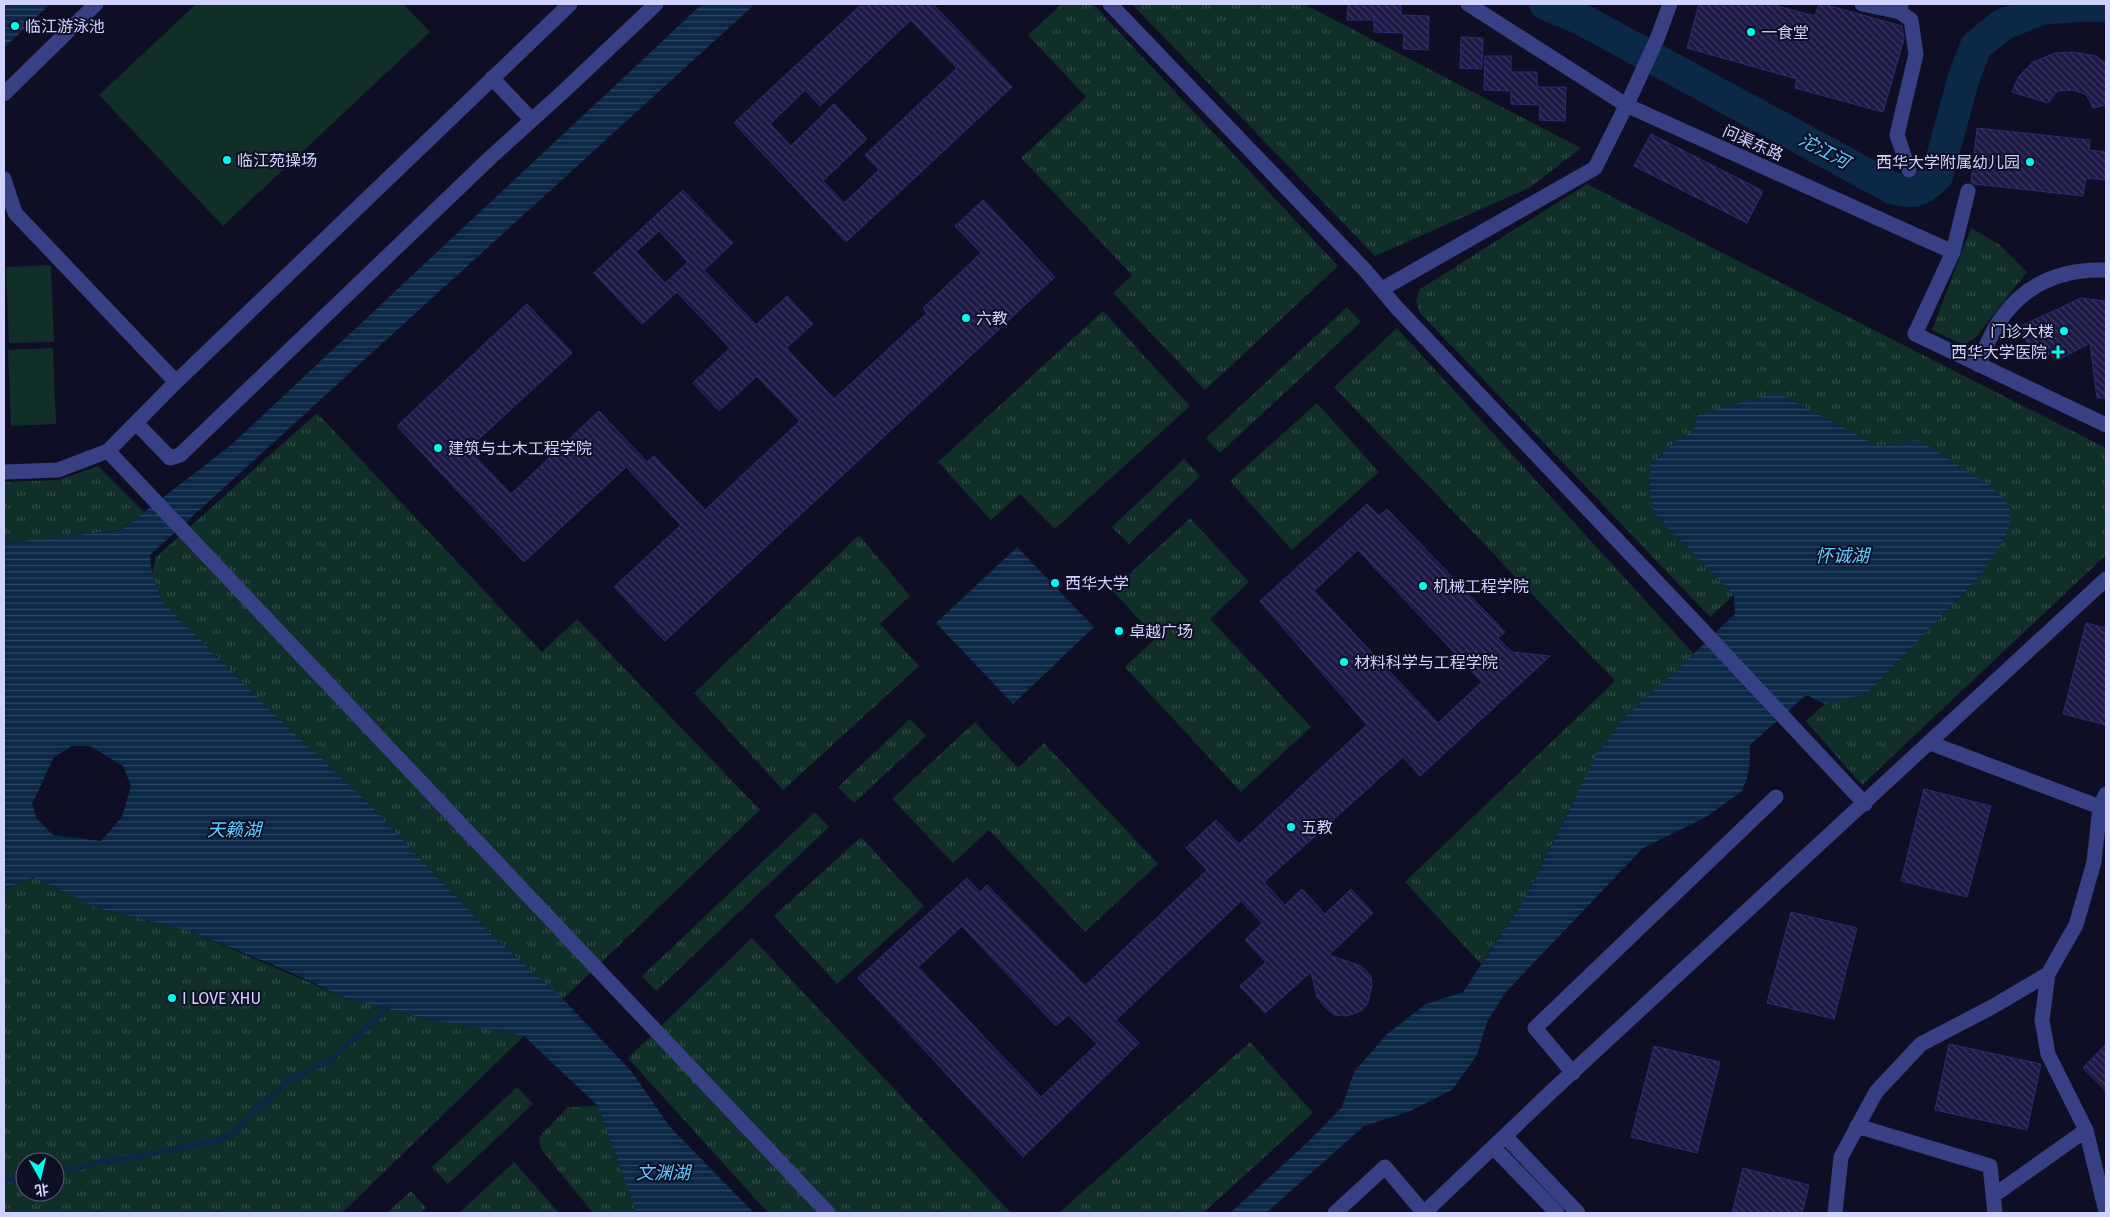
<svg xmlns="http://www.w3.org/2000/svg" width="2110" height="1217" font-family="'Fira Sans','Noto Sans SC',sans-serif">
  <defs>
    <pattern id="grass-tufts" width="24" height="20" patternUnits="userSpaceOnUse" patternTransform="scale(1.25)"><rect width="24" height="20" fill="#112f29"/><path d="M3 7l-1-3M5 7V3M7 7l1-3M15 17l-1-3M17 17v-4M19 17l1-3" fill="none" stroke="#334c49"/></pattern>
    <pattern id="water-rules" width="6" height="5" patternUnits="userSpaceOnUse" patternTransform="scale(1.25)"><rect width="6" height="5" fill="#0b2947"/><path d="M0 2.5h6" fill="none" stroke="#2e4763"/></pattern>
    <pattern id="building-back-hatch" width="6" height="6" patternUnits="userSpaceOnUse" patternTransform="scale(1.25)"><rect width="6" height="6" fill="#1c1946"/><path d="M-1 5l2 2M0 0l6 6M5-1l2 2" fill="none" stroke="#3c3a62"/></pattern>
  </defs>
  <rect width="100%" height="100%" fill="#0e0e24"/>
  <!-- grass -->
  <path fill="url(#grass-tufts)" fill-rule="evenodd" d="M 1062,4 L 1093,4 L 1338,266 L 1205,390 L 1113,293 L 1132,275 L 1021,158 L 1086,97 L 1028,35 Z
    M 1132,4 L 1304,4 L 1581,148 L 1529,188 L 1375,256 Z
    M 1587,184 L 2106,448 L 2106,555 L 1862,785 L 1806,721 L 1825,704 L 1867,694 L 1980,576 L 1918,440 L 1878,446 L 1776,392 L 1678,439 L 1651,464 C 1649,485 1648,496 1656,515 L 1734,595 L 1710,617 L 1420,313 L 1416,301 L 1420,289 Z
    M 1971,228 L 2000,245 L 2027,272 L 1976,337 L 1963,345 L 1932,330 Z
    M 1347,307 L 1361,322 L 1220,453 L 1206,438 Z
    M 1103,311 L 1190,406 L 1055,529 L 1020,494 L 991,520 L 938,462 Z
    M 1397,328 L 1694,654 L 1575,797 L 1524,900 L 1481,964 L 1405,882 L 1615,681 L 1334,387 Z
    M 1317,403 L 1379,472 L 1292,550 L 1230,481 Z
    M 317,413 L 542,652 L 577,619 L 760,810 L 563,999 L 491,934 L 365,800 L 273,713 L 162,601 L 152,573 L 156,557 Z
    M 1184,459 L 1200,476 L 1129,544 L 1112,527 Z
    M 98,466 L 144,512 L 121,530 L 4,543 L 4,482 L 58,480 Z
    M 1190,518 L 1249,582 L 1210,619 L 1311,727 L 1241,792 L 1125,667 L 1156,638 L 1112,590 Z
    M 859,535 L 910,596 L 880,624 L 919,666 L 783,790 L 694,693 Z
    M 910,719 L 926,736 L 854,803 L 838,787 Z
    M 975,722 L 1018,768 L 1044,743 L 1158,864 L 1085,932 L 989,830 L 953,863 L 892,799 Z
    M 815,812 L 829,827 L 656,991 L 642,976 Z
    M 861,837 L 924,906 L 837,984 L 774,916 Z
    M 33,877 L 98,908 L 190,931 L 348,999 L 427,1019 L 524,1036 L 342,1213 L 4,1213 L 4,889 ZM 25,1162 L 55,1162 L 55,1192 L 25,1192 Z
    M 752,938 L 1011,1213 L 768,1213 L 628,1058 Z
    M 1250,1042 L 1313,1113 L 1203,1213 L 1059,1213 Z
    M 517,1087 L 533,1104 L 448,1184 L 432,1167 Z
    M 598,1106 L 637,1213 L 593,1213 L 541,1149 L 539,1137 L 568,1107 Z
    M 514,1162 L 559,1213 L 459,1213 Z
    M 411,1191 L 426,1208 L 420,1213 L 387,1213 Z"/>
  <!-- garden -->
  <path fill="#112f29" d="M 196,4 L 403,4 L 430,32 L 223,226 L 99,95 Z
    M 51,265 L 54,342 L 9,343 L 6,267 Z
    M 53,348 L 56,424 L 11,426 L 8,350 Z"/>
  <!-- water -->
  <path fill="url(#water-rules)" fill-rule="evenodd" d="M 4,4 L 50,4 L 4,48 Z
    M 702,4 L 755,4 L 150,555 L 152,573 L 162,601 L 273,713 L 365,800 L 491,934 L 563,999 L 632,1072 L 670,1127 L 754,1213 L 637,1213 L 598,1106 L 524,1036 L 427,1019 L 348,999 L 283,969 L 190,931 L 98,908 L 33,877 L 4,889 L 4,543 L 121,530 L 231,445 ZM 72,746 L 90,746 L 123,766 L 131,786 L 122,817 L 101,841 L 53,835 L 37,819 L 32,804 L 54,757 Z
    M 1776,392 L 1878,446 L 1918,440 L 1988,484 L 2007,502 L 2011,518 L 2006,536 L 1980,576 L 1867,694 L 1825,704 L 1806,695 L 1750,745 L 1750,762 L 1747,779 L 1741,792 L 1706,817 L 1643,848 L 1505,993 L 1487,1022 L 1477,1055 L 1452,1090 L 1408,1112 L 1364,1126 L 1266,1213 L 1230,1213 L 1308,1142 L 1342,1107 L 1354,1072 L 1387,1034 L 1426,1004 L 1463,992 L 1524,900 L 1597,754 L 1623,719 L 1684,663 L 1735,614 L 1734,595 L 1656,515 C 1648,496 1649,485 1651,464 L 1678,439 L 1692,432 L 1698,415 Z
    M 1017,547 L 1094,627 L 1013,704 L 936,623 Z"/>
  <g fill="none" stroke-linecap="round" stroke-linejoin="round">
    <!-- stream -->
    <path stroke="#0b2947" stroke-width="5.5" d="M 55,1169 L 79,1168 L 98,1162 L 135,1157 L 215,1141 L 234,1133 L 257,1108 L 276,1093 L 288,1080 L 332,1059 L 387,1009
      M 4,1182 L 25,1174"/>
    <!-- river -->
    <path stroke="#0b2947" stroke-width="32" d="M 1545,4 L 1581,19 L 1892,188 C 1914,194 1920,192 1937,176 L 1964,77 L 1976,46 L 2002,25 L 2041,9 L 2076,6 L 2106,6"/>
  </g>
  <!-- building -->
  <path fill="url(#building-back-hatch)" stroke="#2e2b72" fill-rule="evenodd" d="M 862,4 L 933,4 L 1012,87 L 846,242 L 734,123 ZM 911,20 L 957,68 L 865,155 L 879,170 L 844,203 L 823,181 L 867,139 L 834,104 L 791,146 L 770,124 L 805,90 L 820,106 Z
    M 1348,4 L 1401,4 L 1401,15 L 1429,16 L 1428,50 L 1403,49 L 1404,33 L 1374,32 L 1374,20 L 1347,20 Z
    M 1699,4 L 1770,4 L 1815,16 L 1819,4 L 1823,4 L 1902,26 L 1904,39 L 1883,112 L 1795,88 L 1797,79 L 1687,48 Z
    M 1461,37 L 1483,38 L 1482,69 L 1460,68 Z
    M 2073,52 L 2096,56 L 2106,64 L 2106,105 L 2093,108 L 2086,94 L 2072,90 L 2057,91 L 2048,103 L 2012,92 L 2019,76 L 2033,62 L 2055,53 Z
    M 1485,56 L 1511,56 L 1511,72 L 1537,72 L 1537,87 L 1566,87 L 1565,121 L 1539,120 L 1540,105 L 1511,104 L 1511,91 L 1484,90 Z
    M 1977,128 L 2090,140 L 2089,150 L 2106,152 L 2106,180 L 2086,178 L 2083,196 L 1974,184 L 1971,182 Z
    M 1651,134 L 1763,191 L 1747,223 L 1634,166 Z
    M 683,190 L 733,243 L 704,270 L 756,325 L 787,296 L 813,324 L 786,348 L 834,399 L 927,313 L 923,308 L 981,253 L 955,226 L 983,200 L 1055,277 L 665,641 L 614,587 L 681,525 L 626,467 L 524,562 L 397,426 L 527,304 L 572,353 L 468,449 L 511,494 L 599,411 L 647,462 L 654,456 L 705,510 L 800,421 L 757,376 L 719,411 L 693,383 L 730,348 L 677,292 L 642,324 L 594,273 ZM 659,231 L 688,262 L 665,283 L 636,252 Z
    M 2081,298 L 2106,301 L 2106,398 L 2097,398 L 2090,343 L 2058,360 L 2027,342 L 2019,327 Z
    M 1367,504 L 1379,516 L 1387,509 L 1505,632 L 1498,638 L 1512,652 L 1550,656 L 1420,776 L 1403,757 L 1264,882 L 1285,905 L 1302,889 L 1325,914 L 1351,889 L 1373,913 L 1329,955 L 1361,966 L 1371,976 L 1372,985 L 1368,1003 L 1362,1010 L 1354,1014 L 1346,1016 L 1335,1015 L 1327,1009 L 1317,997 L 1311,972 L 1265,1013 L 1240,986 L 1266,962 L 1245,940 L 1262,923 L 1241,901 L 1116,1020 L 1139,1043 L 1023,1157 L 858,978 L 967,878 L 980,892 L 987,885 L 1085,986 L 1207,870 L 1186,848 L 1216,820 L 1239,844 L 1367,725 L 1260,601 ZM 1358,550 L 1482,682 L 1438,723 L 1314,591 ZM 962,926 L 1056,1026 L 1068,1015 L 1097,1044 L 1041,1097 L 918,967 Z
    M 2086,623 L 2106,628 L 2106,725 L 2063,714 Z
    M 1924,789 L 1991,806 L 1967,897 L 1901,881 Z
    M 1791,912 L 1857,928 L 1834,1019 L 1767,1003 Z
    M 1949,1044 L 2041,1064 L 2027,1130 L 1935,1110 Z
    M 2106,1044 L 2106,1091 L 2083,1068 Z
    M 1654,1046 L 1720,1062 L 1697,1153 L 1631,1137 Z
    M 1743,1168 L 1809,1185 L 1802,1213 L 1732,1213 Z"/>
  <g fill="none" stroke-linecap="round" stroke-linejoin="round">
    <!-- minor -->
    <path stroke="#384085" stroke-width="15" d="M 1110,4 L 1365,270 L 1397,308 L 1694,621 L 1865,804
      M 1468,4 L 1626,105 L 1953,252 L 1915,334 L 2106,425
      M 1862,4 L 1900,12
      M 1901,4 L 1900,12 L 1911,20 L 1916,54 L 1897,135 L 1909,170
      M 492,78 L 532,120
      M 4,94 L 96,4
      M 4,179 L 15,213 L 176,382
      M 1953,252 L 1968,191
      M 1382,289 L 1595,168 L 1630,98 L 1657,39 L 1670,4
      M 1979,365 C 1999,302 2040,268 2106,270
      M 136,423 L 170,458 L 180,455 L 491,157 L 564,91 L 656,4
      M 108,451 L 828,1213
      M 4,472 L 58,470 L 108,451 L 176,382 L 570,4
      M 1930,743 L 2100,807
      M 2048,974 L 2042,1020 L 2048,1054 L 2086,1130 L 2106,1212
      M 1573,1073 L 1535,1028 L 1776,797
      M 1857,1126 L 1990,1166 L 1995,1213
      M 1506,1137 L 1578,1213
      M 1494,1148 L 1557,1213
      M 1993,1196 L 2086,1130
      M 1335,1213 L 1385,1167 L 1424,1213
      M 1424,1213 L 1552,1091 L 2106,579
      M 1835,1213 L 1841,1157 L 1876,1092 L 1921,1044 L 1992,1007 L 2048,974 L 2076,925 L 2094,862 L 2100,807 L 2106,794"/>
  </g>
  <!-- markers -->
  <g fill="#00fcf0" stroke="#0e0e24" stroke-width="2">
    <circle cx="15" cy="26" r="5"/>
    <circle cx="1751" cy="32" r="5"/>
    <circle cx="227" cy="160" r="5"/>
    <circle cx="2030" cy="162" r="5"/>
    <circle cx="966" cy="318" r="5"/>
    <circle cx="2064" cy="331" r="5"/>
    <path d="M2055.5 344.5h5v5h5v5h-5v5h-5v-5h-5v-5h5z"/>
    <circle cx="438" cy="448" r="5"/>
    <circle cx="1055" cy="583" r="5"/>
    <circle cx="1423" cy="586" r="5"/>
    <circle cx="1119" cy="631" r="5"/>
    <circle cx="1344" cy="662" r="5"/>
    <circle cx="1291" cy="827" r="5"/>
    <circle cx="172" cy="998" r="5"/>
  </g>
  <g text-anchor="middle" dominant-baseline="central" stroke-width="4" stroke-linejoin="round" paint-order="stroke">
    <!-- poi labels -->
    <g font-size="16" fill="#d1d3ff" stroke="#0e0e24" text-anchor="start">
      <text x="25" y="26">临江游泳池</text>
      <text x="1761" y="32">一食堂</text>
      <text x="237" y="160">临江苑操场</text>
      <text x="2020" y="162" text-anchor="end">西华大学附属幼儿园</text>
      <text x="976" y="318">六教</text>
      <text x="2054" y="331" text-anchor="end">门诊大楼</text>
      <text x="2047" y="352" text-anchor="end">西华大学医院</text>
      <text x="448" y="448">建筑与土木工程学院</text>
      <text x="1065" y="583">西华大学</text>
      <text x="1433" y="586">机械工程学院</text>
      <text x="1129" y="631">卓越广场</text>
      <text x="1354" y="662">材料科学与工程学院</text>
      <text x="1301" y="827">五教</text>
      <text x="182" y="998">I LOVE XHU</text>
    </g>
    <!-- street labels -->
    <g font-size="16" fill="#d1d3ff" stroke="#0e0e24">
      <text transform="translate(1753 143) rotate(24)">问渠东路</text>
    </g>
    <!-- water labels -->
    <g font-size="18" font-style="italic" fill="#5fcdff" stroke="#0e0e24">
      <text transform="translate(1824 151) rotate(28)">沱江河</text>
      <text x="1842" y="556">怀诚湖</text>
      <text x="234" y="830">天籁湖</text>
      <text x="663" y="1173">文渊湖</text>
    </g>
  </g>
  <!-- border -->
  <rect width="2110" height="1217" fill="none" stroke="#d1d3ff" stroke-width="10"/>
  <!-- north arrow -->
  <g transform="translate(40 1177) rotate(172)"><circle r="24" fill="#0e0e24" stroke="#5c5d7c"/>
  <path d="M0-4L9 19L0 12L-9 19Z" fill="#00fcf0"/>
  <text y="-8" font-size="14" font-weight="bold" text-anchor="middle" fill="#d1d3ff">北</text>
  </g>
</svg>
